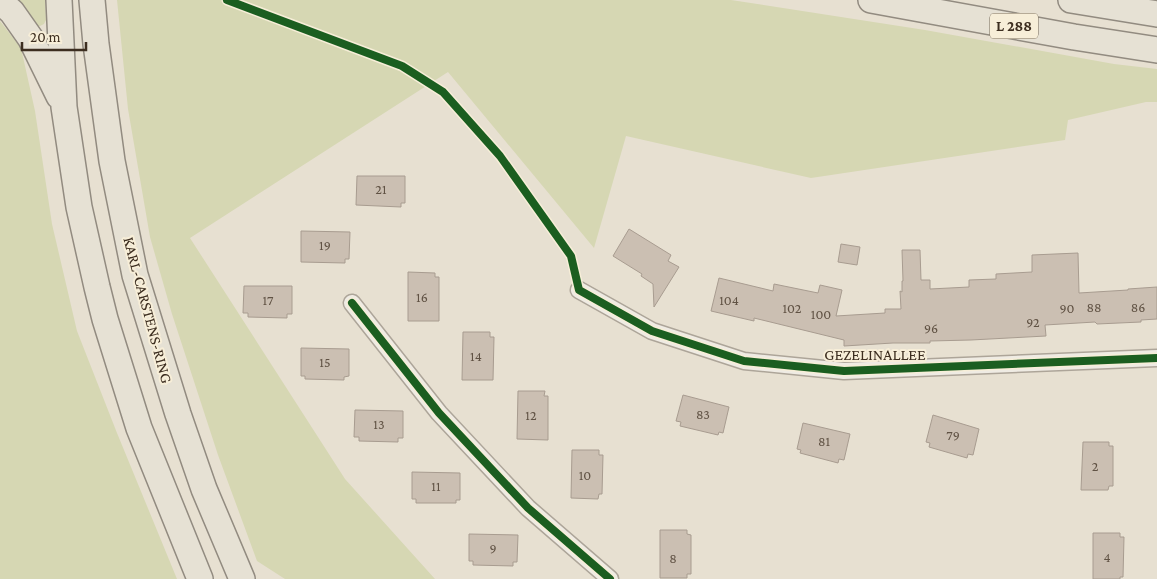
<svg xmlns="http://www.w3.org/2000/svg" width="1157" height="579" font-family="'Crimson Pro',serif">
  <rect width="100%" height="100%" fill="#e7e0d1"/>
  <!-- green -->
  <path fill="#d6d7b3" d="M 14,0 L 45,0 L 46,20 L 44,24 L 40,26 L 35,26 Z
    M 117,0 L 731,0 L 925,30 L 1114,64 L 1157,69 L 1157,102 L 1146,102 L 1068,120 L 1065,140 L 811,178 L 626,136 L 594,248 L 448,72 L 190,238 L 345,479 L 435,579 L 285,579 L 257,561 L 218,455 L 172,314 L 150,237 L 128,109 Z
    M 0,21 L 21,48 L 35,111 L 52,224 L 77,331 L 117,433 L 177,579 L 0,579 Z"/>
  <!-- building -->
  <path fill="#cbbfb2" stroke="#a89c90" d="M 357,176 L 405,176 L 405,203 L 401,203 L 401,207 L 356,205 Z
    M 629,229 L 671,255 L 668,261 L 679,267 L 654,307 L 653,284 L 641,276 L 642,274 L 613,256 Z
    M 301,231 L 350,232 L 349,259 L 345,259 L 345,263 L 301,262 Z
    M 841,244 L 860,247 L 857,265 L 838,262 Z
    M 902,250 L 920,250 L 921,280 L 930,280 L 930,289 L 969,287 L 969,280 L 996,279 L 996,274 L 1032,272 L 1032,255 L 1078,253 L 1079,293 L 1128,290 L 1128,289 L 1157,287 L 1157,319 L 1141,320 L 1141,322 L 1097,324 L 1095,322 L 1045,325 L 1046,336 L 971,340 L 930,341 L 930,343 L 893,343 L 844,346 L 844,340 L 754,318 L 754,321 L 711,311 L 719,278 L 773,291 L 774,284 L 818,293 L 820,285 L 842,290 L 836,316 L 885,313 L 885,309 L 901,309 L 900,291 L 902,292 L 902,281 L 903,281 Z
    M 408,272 L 435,273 L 435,277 L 439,277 L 439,321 L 408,321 Z
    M 244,286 L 292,286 L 292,314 L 287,314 L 287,318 L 248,317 L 248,313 L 243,313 Z
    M 463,332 L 490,332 L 490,337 L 494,337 L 493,380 L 462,380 Z
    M 301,348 L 349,349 L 349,376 L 344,377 L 344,380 L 305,379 L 305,376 L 301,376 Z
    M 518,391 L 545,391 L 544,396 L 548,396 L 548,440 L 517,439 Z
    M 683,395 L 729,407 L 723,433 L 719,432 L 718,435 L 680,426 L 681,422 L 676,421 Z
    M 355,410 L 403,411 L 403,438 L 398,438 L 398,442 L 359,441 L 359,437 L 354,437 Z
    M 933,415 L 979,429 L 973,455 L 968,454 L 967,458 L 929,447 L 930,443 L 926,442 Z
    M 803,423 L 850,434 L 844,460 L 839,459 L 838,463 L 800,453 L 801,450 L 797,449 Z
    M 1083,442 L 1109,442 L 1109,446 L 1113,446 L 1113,486 L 1109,486 L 1108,490 L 1081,490 Z
    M 572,450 L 599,450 L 599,455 L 603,455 L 602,494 L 599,494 L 598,499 L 571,498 Z
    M 412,472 L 460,473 L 460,500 L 456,500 L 456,503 L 416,503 L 416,499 L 412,499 Z
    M 660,530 L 687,530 L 687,534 L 691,535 L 691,574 L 687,574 L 687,578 L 660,578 Z
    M 1093,533 L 1120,533 L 1120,537 L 1124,537 L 1123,577 L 1120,577 L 1120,579 L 1093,579 Z
    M 469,534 L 518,535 L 517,562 L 513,562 L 513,566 L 473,565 L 473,561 L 469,561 Z"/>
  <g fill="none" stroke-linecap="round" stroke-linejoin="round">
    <defs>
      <path id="street" d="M 579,290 L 652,331 L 744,361 L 844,371 L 1157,358
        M 352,303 L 439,413 L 528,508 L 610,579"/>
      <path id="primary" d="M 59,0 L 64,107 L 79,207 L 97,287 L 105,319 L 139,428 L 200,579
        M 92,0 L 96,44 L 112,161 L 135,275 L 178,414 L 204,489 L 242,579
        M 871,0 L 1074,37 L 1157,50
        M 1071,0 L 1157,14
        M 0,1 L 12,12 L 31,39 L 59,96"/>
    </defs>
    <!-- street casing -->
    <use href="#street" stroke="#ada599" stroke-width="19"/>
    <!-- primary casing -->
    <use href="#primary" stroke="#928b80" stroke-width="28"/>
    <!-- street -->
    <use href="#street" stroke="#efebe3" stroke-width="16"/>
    <!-- primary -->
    <use href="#primary" stroke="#e6e1d4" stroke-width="25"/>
    <defs>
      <path id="cycleway" d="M 227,0 L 402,66 L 443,92 L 500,156 L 571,256 L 579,290 L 652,331 L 744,361 L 844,371 L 1157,358
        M 352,303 L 439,413 L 528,508 L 610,579"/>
    </defs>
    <!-- cycleway casing -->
    <use href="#cycleway" stroke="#f7eed8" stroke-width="11"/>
    <!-- cycleway -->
    <use href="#cycleway" stroke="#1b5e20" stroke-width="8"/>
  </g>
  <g text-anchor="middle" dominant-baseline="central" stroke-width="4" stroke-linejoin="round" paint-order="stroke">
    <!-- number labels -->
    <g font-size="14" fill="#605244">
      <text x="381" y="189">21</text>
      <text x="325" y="245">19</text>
      <text x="422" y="297">16</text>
      <text x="268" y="300">17</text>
      <text x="729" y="300">104</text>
      <text x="1094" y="307">88</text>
      <text x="1138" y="307">86</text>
      <text x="792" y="308">102</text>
      <text x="1067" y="308">90</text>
      <text x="821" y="314">100</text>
      <text x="1033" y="322">92</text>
      <text x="931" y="328">96</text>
      <text x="476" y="356">14</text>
      <text x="325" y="362">15</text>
      <text x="703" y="414">83</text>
      <text x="531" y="415">12</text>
      <text x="379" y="424">13</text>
      <text x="953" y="435">79</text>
      <text x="824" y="441">81</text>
      <text x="1095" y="466">2</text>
      <text x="585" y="475">10</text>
      <text x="436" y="486">11</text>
      <text x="493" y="548">9</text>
      <text x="1107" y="557">4</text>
      <text x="673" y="558">8</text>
    </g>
    <!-- shield labels -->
    <rect fill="#f7eed8" stroke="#756857" stroke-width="1" x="990" y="13.5" width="48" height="25" rx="4"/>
    <g font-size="15" font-weight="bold" fill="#3d2e20">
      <text x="1014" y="26">L 288</text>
    </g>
    <!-- street labels -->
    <g font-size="16" fill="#3d2e20" stroke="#f7eed8">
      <text transform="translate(148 310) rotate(75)">KARL-CARSTENS-RING</text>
      <text x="875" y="354">GEZELINALLEE</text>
    </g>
  </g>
  <!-- scale -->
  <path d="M22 42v8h64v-8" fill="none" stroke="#3d2e20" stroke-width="2.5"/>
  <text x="30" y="42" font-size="15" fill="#3d2e20" stroke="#f7eed8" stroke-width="4" paint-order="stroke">20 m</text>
</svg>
